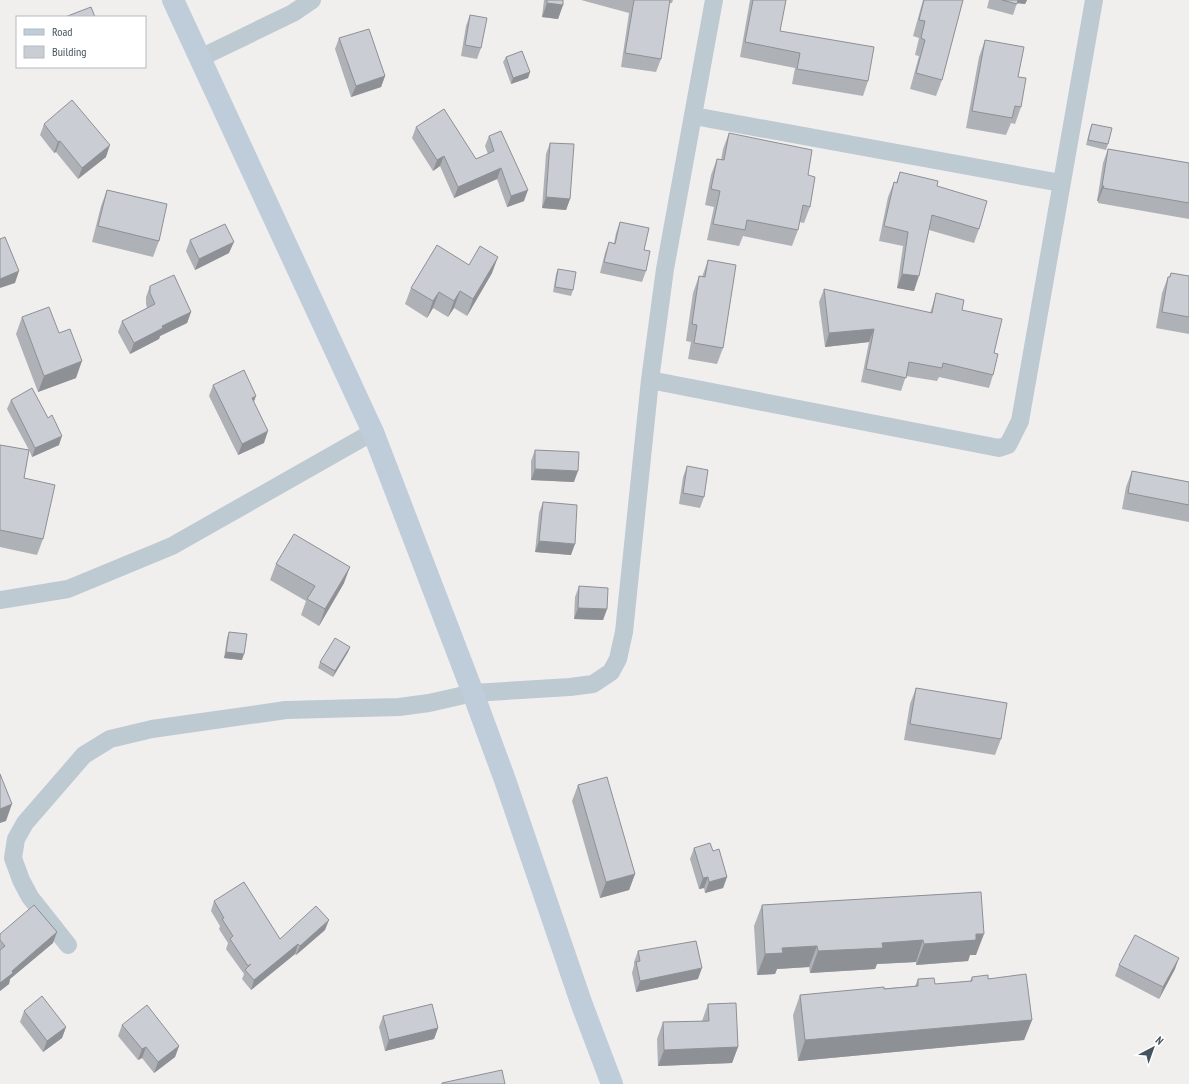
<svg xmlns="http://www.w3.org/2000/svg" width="1189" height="1084" font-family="'PT Sans Narrow',sans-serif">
  <rect width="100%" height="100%" fill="#f1eeee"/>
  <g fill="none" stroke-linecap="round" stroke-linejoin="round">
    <!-- street -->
    <path stroke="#bdcad2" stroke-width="18" d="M 200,58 L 293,13 L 312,0
      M 694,116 L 1061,183
      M 650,380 L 999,448 L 1008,445 L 1020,421 L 1094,0
      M 0,600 L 68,589 L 172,546 L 373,432
      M 68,945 L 30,897 L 21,880 L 13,858 L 16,839 L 25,823 L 84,755 L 110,739 L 152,729 L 286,710 L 399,707 L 429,703 L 473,693 L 570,687 L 593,684 L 611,672 L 618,659 L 624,632 L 650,380 L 665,269 L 714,0"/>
    <!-- secondary -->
    <path stroke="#bfcdda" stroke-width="22" d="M 173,0 L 373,432 L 473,693 L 505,780 L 582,1005 L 612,1084"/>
  </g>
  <!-- wall -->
  <path fill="#aeb1b6" d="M 544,0 L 563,0 L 563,5 L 558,19 L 542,17 Z
    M 581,0 L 673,0 L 672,3 L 669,3 L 661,59 L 656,72 L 621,67 L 629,13 Z
    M 750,0 L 786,0 L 780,31 L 868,81 L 863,96 L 792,84 L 795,68 L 740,57 Z
    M 923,0 L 963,0 L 942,80 L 936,96 L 910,89 L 919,56 L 915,55 L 919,38 L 913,36 Z
    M 989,0 L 1027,0 L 1025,4 L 1017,3 L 1013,15 L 987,8 Z
    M 470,15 L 481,48 L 477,59 L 461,56 L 466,26 Z
    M 339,38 L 385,76 L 381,87 L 351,97 L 335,49 Z
    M 985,40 L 1018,77 L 1021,107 L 1015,124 L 1011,123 L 1006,135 L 966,128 L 979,57 Z
    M 506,57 L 530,72 L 528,78 L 511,84 L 503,62 Z
    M 44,124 L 106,157 L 78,179 L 56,152 L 54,153 L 40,135 Z
    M 1092,124 L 1108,144 L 1106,150 L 1086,145 L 1090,129 Z
    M 416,127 L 476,159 L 488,154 L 485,146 L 489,136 L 524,201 L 507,207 L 497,179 L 454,198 L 440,166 L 433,171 L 412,138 Z
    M 729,133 L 808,175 L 810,207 L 804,223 L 799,222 L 798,230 L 792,246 L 743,236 L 739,246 L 707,240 L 714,207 L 705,205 L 711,175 L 717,159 L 721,160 L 723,149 Z
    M 550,143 L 570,199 L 566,210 L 542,208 L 546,154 Z
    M 1108,149 L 1189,163 L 1189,219 L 1098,203 L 1098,201 L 1097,201 L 1103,163 Z
    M 900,172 L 937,186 L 979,229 L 974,243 L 929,230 L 914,291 L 897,288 L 903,246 L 879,241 L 888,197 L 894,182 L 896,183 Z
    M 107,190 L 159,241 L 153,257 L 92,242 L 101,206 Z
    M 620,222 L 644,250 L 646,271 L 642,282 L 600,273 L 605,253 L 609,242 L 614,243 L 616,233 Z
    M 190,240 L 229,253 L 195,270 L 186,251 Z
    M 708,260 L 723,348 L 717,364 L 688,359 L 691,342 L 686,341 L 693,293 L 699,276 L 702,277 Z
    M 469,265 L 492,273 L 467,316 L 454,308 L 448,317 L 433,308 L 427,318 L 405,304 L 411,288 Z
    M 558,269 L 573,290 L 571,296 L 553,292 L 556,274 Z
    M 1171,273 L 1189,276 L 1189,334 L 1156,328 L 1162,293 L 1168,277 L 1169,277 Z
    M 150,286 L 191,312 L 187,323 L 160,336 L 159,339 L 130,354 L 118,332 L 122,321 L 147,308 L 146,304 L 146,297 Z
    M 824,289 L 930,313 L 932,307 L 936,293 L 962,310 L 994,353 L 993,375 L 989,388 L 939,377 L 937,381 L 906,376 L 901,391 L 861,382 L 869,342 L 825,347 L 819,302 Z
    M 22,317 L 76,378 L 38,392 L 16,334 Z
    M 213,385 L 264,443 L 238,455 L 209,396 Z
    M 11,400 L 59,445 L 32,457 L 29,450 L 24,478 L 43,539 L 37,555 L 0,547 L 0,445 L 29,450 L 7,409 Z
    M 535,450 L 574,482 L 531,480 L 531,461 Z
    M 687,466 L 704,497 L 700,508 L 679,504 L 683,477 Z
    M 1132,471 L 1189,482 L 1189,522 L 1122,509 L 1126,487 Z
    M 543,502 L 571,555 L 535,552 L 539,513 Z
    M 276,564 L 344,583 L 319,626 L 301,615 L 306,601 L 270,580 Z
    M 579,586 L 607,609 L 603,620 L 574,619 L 575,597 Z
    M 229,632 L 242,660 L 224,658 L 227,638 Z
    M 350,647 L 348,652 L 333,677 L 318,668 L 320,662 Z
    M 916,688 L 1001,739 L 995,755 L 904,740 L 910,704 Z
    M 578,785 L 635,874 L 629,890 L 600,898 L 572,801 Z
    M 694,848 L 713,851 L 727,877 L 723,888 L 705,893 L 704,888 L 699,889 L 690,859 Z
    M 981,892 L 976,955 L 970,955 L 968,961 L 916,965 L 916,962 L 877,964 L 875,969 L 810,973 L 809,967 L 777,969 L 775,974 L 757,975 L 754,926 L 762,905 Z
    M 214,901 L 280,939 L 325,930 L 296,955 L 295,954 L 251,990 L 242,979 L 244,974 L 226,949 L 228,943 L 219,929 L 220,926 L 211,911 Z
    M 0,934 L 53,943 L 10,979 L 9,984 L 0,991 Z
    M 638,951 L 698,979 L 636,992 L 632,973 L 634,965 L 634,962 Z
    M 1119,965 L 1175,969 L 1159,999 L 1115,976 Z
    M 972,977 L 988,979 L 1032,1020 L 1024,1040 L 798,1061 L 793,1015 L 800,995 L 915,986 L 918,979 L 935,984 L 970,981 Z
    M 708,1004 L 738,1047 L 732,1063 L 658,1066 L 657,1039 L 663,1022 L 702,1021 Z
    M 24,1011 L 66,1027 L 62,1038 L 43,1052 L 20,1022 Z
    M 383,1016 L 438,1028 L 434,1039 L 385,1051 L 379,1027 Z
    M 122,1025 L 179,1046 L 175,1057 L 154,1073 L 142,1058 L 138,1060 L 118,1036 Z"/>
  <!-- shaded-wall -->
  <path fill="#8d9094" d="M 1017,0 L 1027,0 L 1025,4 L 1016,3 Z
    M 547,3 L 563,5 L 558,19 L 542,17 Z
    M 530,72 L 528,78 L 511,84 L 513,78 Z
    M 385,76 L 381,87 L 351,97 L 356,86 Z
    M 60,141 L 56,152 L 54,153 L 58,142 Z
    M 110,145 L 106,157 L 78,179 L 82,168 Z
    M 444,156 L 440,166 L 433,171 L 437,160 Z
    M 501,168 L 497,179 L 454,198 L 458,187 Z
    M 1102,186 L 1104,186 L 1098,201 L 1097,201 Z
    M 528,190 L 524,201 L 507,207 L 511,196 Z
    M 546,197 L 570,199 L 566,210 L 542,208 Z
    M 234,242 L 229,253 L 195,270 L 199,259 Z
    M 498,257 L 492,273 L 467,316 L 473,299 Z
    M 19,271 L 15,283 L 0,288 L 0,279 Z
    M 902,274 L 919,276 L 914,291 L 897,288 Z
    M 460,291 L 454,308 L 448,317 L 454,301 Z
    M 439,292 L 433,308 L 427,318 L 433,301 Z
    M 191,312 L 187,323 L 160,336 L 159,339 L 130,354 L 134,343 L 162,326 Z
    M 874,329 L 869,342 L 825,347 L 829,333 Z
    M 82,361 L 76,378 L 38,392 L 44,376 Z
    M 256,396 L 252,407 L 252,398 Z
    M 268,431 L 264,443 L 238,455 L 242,444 Z
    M 62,436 L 59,445 L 32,457 L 35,448 Z
    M 535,469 L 578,471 L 574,482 L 531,480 Z
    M 539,541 L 575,544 L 571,555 L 535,552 Z
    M 350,567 L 344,583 L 319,626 L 325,609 Z
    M 578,608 L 607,609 L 603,620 L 574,619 Z
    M 350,647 L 348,652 L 333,677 L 335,671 Z
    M 226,652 L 244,654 L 242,660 L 224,658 Z
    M 12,804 L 6,821 L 0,823 L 0,809 Z
    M 635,874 L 629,890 L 600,898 L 606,882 Z
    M 708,877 L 704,888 L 699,889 L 703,878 Z
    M 727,877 L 723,888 L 705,893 L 709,882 Z
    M 329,920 L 325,930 L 296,955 L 300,946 Z
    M 57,932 L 53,943 L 10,979 L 9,984 L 0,991 L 0,983 L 12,971 Z
    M 976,934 L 984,934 L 976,955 L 970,955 L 968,961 L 916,965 L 924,944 Z
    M 923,940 L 916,962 L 877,964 L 875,969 L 810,973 L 818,951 L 882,943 Z
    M 298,944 L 295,954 L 251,990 L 254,980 Z
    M 817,946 L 809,967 L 777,969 L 775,974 L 757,975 L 765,954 L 782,948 Z
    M 1179,958 L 1175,969 L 1159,999 L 1163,987 Z
    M 702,968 L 698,979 L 636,992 L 640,981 Z
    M 1032,1020 L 1024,1040 L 798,1061 L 805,1040 Z
    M 66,1027 L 62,1038 L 43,1052 L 47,1041 Z
    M 438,1028 L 434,1039 L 385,1051 L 389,1040 Z
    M 179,1046 L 175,1057 L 154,1073 L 158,1062 Z
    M 146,1047 L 142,1058 L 138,1060 L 142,1049 Z
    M 738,1047 L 732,1063 L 658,1066 L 664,1050 Z"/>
  <!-- building -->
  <path fill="#caced4" stroke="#8d9094" d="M 547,0 L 563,0 L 563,5 L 547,3 Z
    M 634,0 L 670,0 L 661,59 L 625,53 Z
    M 753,0 L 786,0 L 780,31 L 874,47 L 868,81 L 797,69 L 800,53 L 745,42 Z
    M 924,0 L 963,0 L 942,80 L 916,73 L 925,40 L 921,38 L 925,21 L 919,20 Z
    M 1002,0 L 1018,0 L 1017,4 Z
    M 91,7 L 95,17 L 65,17 Z
    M 470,15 L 487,18 L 481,48 L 465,45 Z
    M 369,29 L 385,76 L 356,86 L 339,38 Z
    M 985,40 L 1024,47 L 1018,77 L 1026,78 L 1021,107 L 1015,106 L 1012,118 L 972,111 Z
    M 522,51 L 530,72 L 513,78 L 506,57 Z
    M 72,100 L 110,145 L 82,168 L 60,141 L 58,142 L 44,124 Z
    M 444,109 L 476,159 L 494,151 L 489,136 L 501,131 L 528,190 L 511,196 L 501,168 L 458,187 L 444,156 L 437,160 L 416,127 Z
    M 1092,124 L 1112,128 L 1108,144 L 1088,140 Z
    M 729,133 L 812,150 L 808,175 L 815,177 L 810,207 L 803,205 L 798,230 L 747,220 L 745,230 L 713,224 L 720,191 L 711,189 L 717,159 L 724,160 Z
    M 550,143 L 574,144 L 570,199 L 546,197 Z
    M 1108,149 L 1189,163 L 1189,203 L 1103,188 L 1104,186 L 1102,186 Z
    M 900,172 L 938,181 L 937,186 L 987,201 L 979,229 L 932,215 L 919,276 L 902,274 L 908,232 L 884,226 L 894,182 L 897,183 Z
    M 107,190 L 167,204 L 159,241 L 98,226 Z
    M 620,222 L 649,228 L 644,250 L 650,251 L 646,271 L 604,262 L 609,242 L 615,244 Z
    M 225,224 L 234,242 L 199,259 L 190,240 Z
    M 5,237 L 19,271 L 0,279 L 0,239 Z
    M 437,245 L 469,265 L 480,246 L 498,257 L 473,299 L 460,291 L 454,301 L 439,292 L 433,301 L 411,288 Z
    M 708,260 L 736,265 L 723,348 L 694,343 L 697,325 L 692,324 L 699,276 L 705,277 Z
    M 558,269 L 576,272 L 573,290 L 555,287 Z
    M 1171,273 L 1189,276 L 1189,317 L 1162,312 L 1168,277 L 1170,277 Z
    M 174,275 L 191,312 L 162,326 L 163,328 L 134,343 L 122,321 L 155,304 L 150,293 L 150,286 Z
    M 824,289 L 932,313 L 936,293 L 964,300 L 962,310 L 1002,319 L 994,353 L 998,354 L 993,375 L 943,363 L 942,368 L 909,362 L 906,378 L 866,369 L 874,329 L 829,333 Z
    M 49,307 L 59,333 L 70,329 L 82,361 L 44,376 L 22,317 Z
    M 244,370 L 256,396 L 252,398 L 268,431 L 242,444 L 213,385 Z
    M 32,388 L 48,418 L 52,415 L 62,436 L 35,448 L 11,400 Z
    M 0,445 L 29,450 L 24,478 L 55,485 L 43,539 L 0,530 Z
    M 535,450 L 579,452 L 578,471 L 535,469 Z
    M 687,466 L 708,470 L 704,497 L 683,493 Z
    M 1132,471 L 1189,482 L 1189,505 L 1128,493 Z
    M 543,502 L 577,505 L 575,544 L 539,541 Z
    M 294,534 L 350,567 L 325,609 L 307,599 L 315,586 L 276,564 Z
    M 579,586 L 608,588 L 607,609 L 578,608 Z
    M 229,632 L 247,634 L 244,654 L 226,652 Z
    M 335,638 L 350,647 L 335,671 L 320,662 Z
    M 916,688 L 1007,703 L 1001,739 L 910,724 Z
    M 0,774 L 12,804 L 0,809 Z
    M 607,777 L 635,874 L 606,882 L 578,785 Z
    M 710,843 L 713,851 L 719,849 L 727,877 L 709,882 L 708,877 L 703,878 L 694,848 Z
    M 244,882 L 280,939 L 316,906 L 329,920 L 300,946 L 298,944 L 254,980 L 245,970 L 251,964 L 248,966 L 230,939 L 233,936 L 222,919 L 224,918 L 214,901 Z
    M 981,892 L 984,934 L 976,934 L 976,940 L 924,944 L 923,940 L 882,943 L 883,948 L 818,951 L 817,946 L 782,948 L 783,953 L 765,954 L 762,905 Z
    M 34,905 L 57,932 L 12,971 L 13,973 L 0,983 L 0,950 L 5,946 L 0,940 L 0,934 Z
    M 1135,935 L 1179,958 L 1163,987 L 1119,965 Z
    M 696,941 L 702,968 L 640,981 L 636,962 L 640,961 L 638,951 Z
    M 1026,974 L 1032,1020 L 805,1040 L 800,995 L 884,987 L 884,989 L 918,986 L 918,979 L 934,978 L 935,984 L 972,981 L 972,977 L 988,975 L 988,979 Z
    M 42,996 L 66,1027 L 47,1041 L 24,1011 Z
    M 736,1003 L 738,1047 L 664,1050 L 663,1022 L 709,1021 L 708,1004 Z
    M 432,1004 L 438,1028 L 389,1040 L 383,1016 Z
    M 147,1005 L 179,1046 L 158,1062 L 146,1047 L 142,1049 L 122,1025 Z
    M 502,1070 L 505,1084 L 442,1084 L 442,1083 Z"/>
  <!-- legend -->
  <rect x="16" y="16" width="130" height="52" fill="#ffffff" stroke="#b4bbbf"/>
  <rect x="24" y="29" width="20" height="6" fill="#bfcdda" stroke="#b4bbbf"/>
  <text x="52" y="36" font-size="12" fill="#44545e">Road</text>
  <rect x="24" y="46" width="20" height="12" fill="#caced4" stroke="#b4bbbf"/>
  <text x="52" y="56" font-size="12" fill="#44545e">Building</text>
  <!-- north arrow -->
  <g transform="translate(1153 1048) rotate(41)" stroke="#ffffff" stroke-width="3" paint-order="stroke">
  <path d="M0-3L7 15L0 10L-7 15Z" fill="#44545e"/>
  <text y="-6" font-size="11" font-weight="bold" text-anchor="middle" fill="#44545e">N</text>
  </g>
</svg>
